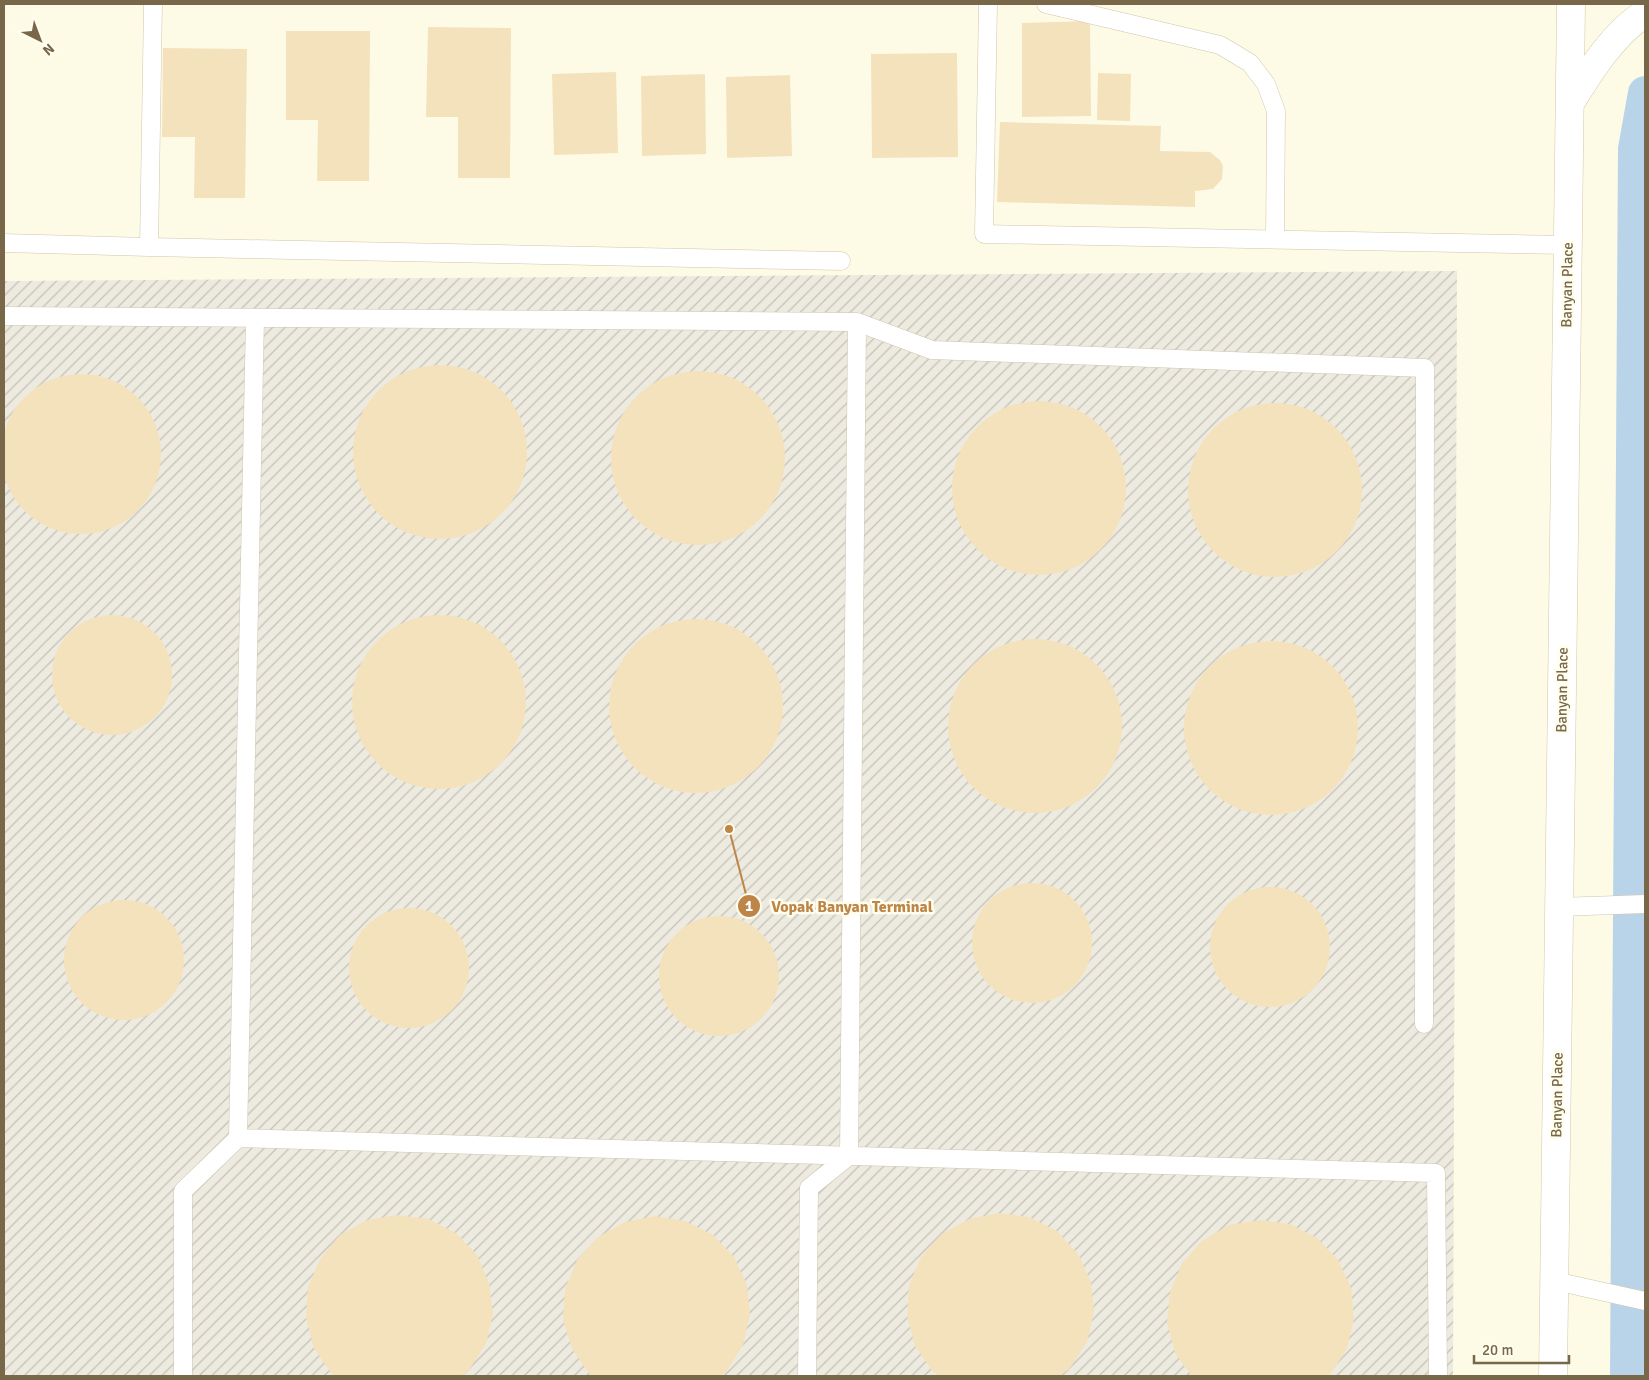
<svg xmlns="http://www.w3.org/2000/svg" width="1649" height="1380" font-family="Signika,sans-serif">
  <defs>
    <pattern id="industrial-furrows" width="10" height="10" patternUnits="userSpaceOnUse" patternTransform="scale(1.25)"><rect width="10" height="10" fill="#edeae0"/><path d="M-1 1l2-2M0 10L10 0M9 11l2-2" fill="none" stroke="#c5c1b8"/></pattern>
  </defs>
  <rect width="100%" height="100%" fill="#fdfbe6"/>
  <!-- industrial -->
  <path fill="url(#industrial-furrows)" d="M 1457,271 L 1453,1376 L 4,1376 L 4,281 Z"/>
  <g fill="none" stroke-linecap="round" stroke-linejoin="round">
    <!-- canal -->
    <path stroke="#b9d4e8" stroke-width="34" d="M 1627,1376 L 1635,149 L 1645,93"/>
  </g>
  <!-- building -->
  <path fill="#f4e2bd" d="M 1090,21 L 1091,116 L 1022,117 L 1022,23 Z
    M 428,27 L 511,28 L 510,178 L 458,178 L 458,117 L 426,117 Z
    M 286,31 L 370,31 L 369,181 L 317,181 L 318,120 L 286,120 Z
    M 163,48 L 247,49 L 245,198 L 194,198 L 195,137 L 162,137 Z
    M 957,53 L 958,157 L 872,158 L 871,54 Z
    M 616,72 L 618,153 L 554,155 L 552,74 Z
    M 1098,73 L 1131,74 L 1130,121 L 1097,120 Z
    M 705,74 L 706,154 L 642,156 L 641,76 Z
    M 790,75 L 792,156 L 727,158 L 726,77 Z
    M 1000,122 L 1161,126 L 1160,151 L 1210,152 L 1220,160 L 1223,166 L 1222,179 L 1213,189 L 1195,191 L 1195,207 L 997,202 Z
    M353 452a87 87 0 1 1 174 0a87 87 0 1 1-174 0Z
    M611 458a87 87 0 1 1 174 0a87 87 0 1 1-174 0Z
    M1 454a80 80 0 1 1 160 0a80 80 0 1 1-160 0Z
    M952 488a87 87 0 1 1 174 0a87 87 0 1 1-174 0Z
    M1188 490a87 87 0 1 1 174 0a87 87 0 1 1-174 0Z
    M52 675a60 60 0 1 1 120 0a60 60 0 1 1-120 0Z
    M352 702a87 87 0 1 1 174 0a87 87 0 1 1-174 0Z
    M609 706a87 87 0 1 1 174 0a87 87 0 1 1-174 0Z
    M948 726a87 87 0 1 1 174 0a87 87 0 1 1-174 0Z
    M1184 728a87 87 0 1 1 174 0a87 87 0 1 1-174 0Z
    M972 943a60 60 0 1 1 120 0a60 60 0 1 1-120 0Z
    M1210 947a60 60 0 1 1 120 0a60 60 0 1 1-120 0Z
    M64 960a60 60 0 1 1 120 0a60 60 0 1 1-120 0Z
    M349 968a60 60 0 1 1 120 0a60 60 0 1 1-120 0Z
    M659 976a60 60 0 1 1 120 0a60 60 0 1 1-120 0Z
    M 999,1213 L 1029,1217 L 1057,1231 L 1078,1254 L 1091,1282 L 1094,1312 L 1087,1342 L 1070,1368 L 1060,1376 L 939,1376 L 932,1371 L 915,1346 L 907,1316 L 909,1285 L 921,1257 L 942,1234 L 969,1219 Z
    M 398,1215 L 428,1219 L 456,1233 L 477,1255 L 489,1283 L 493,1314 L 486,1344 L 469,1370 L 462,1376 L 335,1376 L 331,1373 L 314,1348 L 306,1318 L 308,1287 L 320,1259 L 340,1235 L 367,1220 Z
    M 655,1216 L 685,1221 L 713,1235 L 734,1257 L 747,1285 L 750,1315 L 743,1345 L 726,1372 L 721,1376 L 591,1376 L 572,1349 L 563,1320 L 565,1289 L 577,1260 L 598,1237 L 625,1222 Z
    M 1259,1220 L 1290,1224 L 1317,1238 L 1338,1260 L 1351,1288 L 1354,1319 L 1347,1349 L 1329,1376 L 1192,1376 L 1175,1353 L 1167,1323 L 1170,1292 L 1182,1263 L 1202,1241 L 1229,1225 Z"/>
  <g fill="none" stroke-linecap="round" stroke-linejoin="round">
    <defs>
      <path id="lane" d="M 988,4 L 984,234 L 1568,245
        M 1046,4 L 1220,45 L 1250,63 L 1266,84 L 1276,111 L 1275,239
        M 4,243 L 149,247 L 841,261
        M 149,247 L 153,4
        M 4,316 L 857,322 L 932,350 L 1425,368 L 1424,1024
        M 1559,907 L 1645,904
        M 238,1138 L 1436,1173 L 1438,1376
        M 849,1156 L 857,322
        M 1555,1281 L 1645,1301
        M 183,1376 L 183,1191 L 238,1138 L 255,318
        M 807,1376 L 809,1188 L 849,1156"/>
      <path id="secondary" d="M 1570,103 C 1591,70 1612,35 1645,13
        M 1553,1376 L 1571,4"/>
    </defs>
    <!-- lane casing -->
    <use href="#lane" stroke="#d0c6ab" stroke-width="19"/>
    <!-- secondary casing -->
    <use href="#secondary" stroke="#d3c7a9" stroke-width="29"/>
    <!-- lane -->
    <use href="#lane" stroke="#fff" stroke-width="18"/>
    <!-- secondary -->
    <use href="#secondary" stroke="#fff" stroke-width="28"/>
  </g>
  <g text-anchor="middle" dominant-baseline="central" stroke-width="5" stroke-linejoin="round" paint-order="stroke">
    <!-- street labels -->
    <g font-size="15" fill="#786749" stroke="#fffded">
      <text transform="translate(1567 285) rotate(-89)">Banyan Place</text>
      <text transform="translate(1562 690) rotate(-89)">Banyan Place</text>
      <text transform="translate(1557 1095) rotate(-89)">Banyan Place</text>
    </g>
  </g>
  <!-- callouts -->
  <path fill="none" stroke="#be8548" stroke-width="2" d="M729 829L749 906"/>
  <g fill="#be8548" stroke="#fffded" stroke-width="2">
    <circle cx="729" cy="829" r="5"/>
    <circle cx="749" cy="906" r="12"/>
  </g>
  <g font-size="15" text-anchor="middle" font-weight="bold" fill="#fff">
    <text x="749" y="911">1</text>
  </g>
  <g font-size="16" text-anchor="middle" font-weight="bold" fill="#be8548" stroke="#fffded" stroke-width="5" stroke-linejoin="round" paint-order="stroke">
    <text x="852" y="912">Vopak Banyan Terminal</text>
  </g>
  <!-- border -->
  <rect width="1649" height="1380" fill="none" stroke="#786749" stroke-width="10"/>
  <!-- north arrow -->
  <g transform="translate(40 40) rotate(138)" stroke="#fffded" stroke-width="4" paint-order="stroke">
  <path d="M0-4L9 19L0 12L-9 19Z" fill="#786749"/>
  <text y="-8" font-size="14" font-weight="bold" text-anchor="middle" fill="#786749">N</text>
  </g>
  <!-- scale -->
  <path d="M1474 1355v8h95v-8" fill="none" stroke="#786749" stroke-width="2.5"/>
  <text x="1482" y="1355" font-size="15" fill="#786749" stroke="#fffded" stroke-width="4" paint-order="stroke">20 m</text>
</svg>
